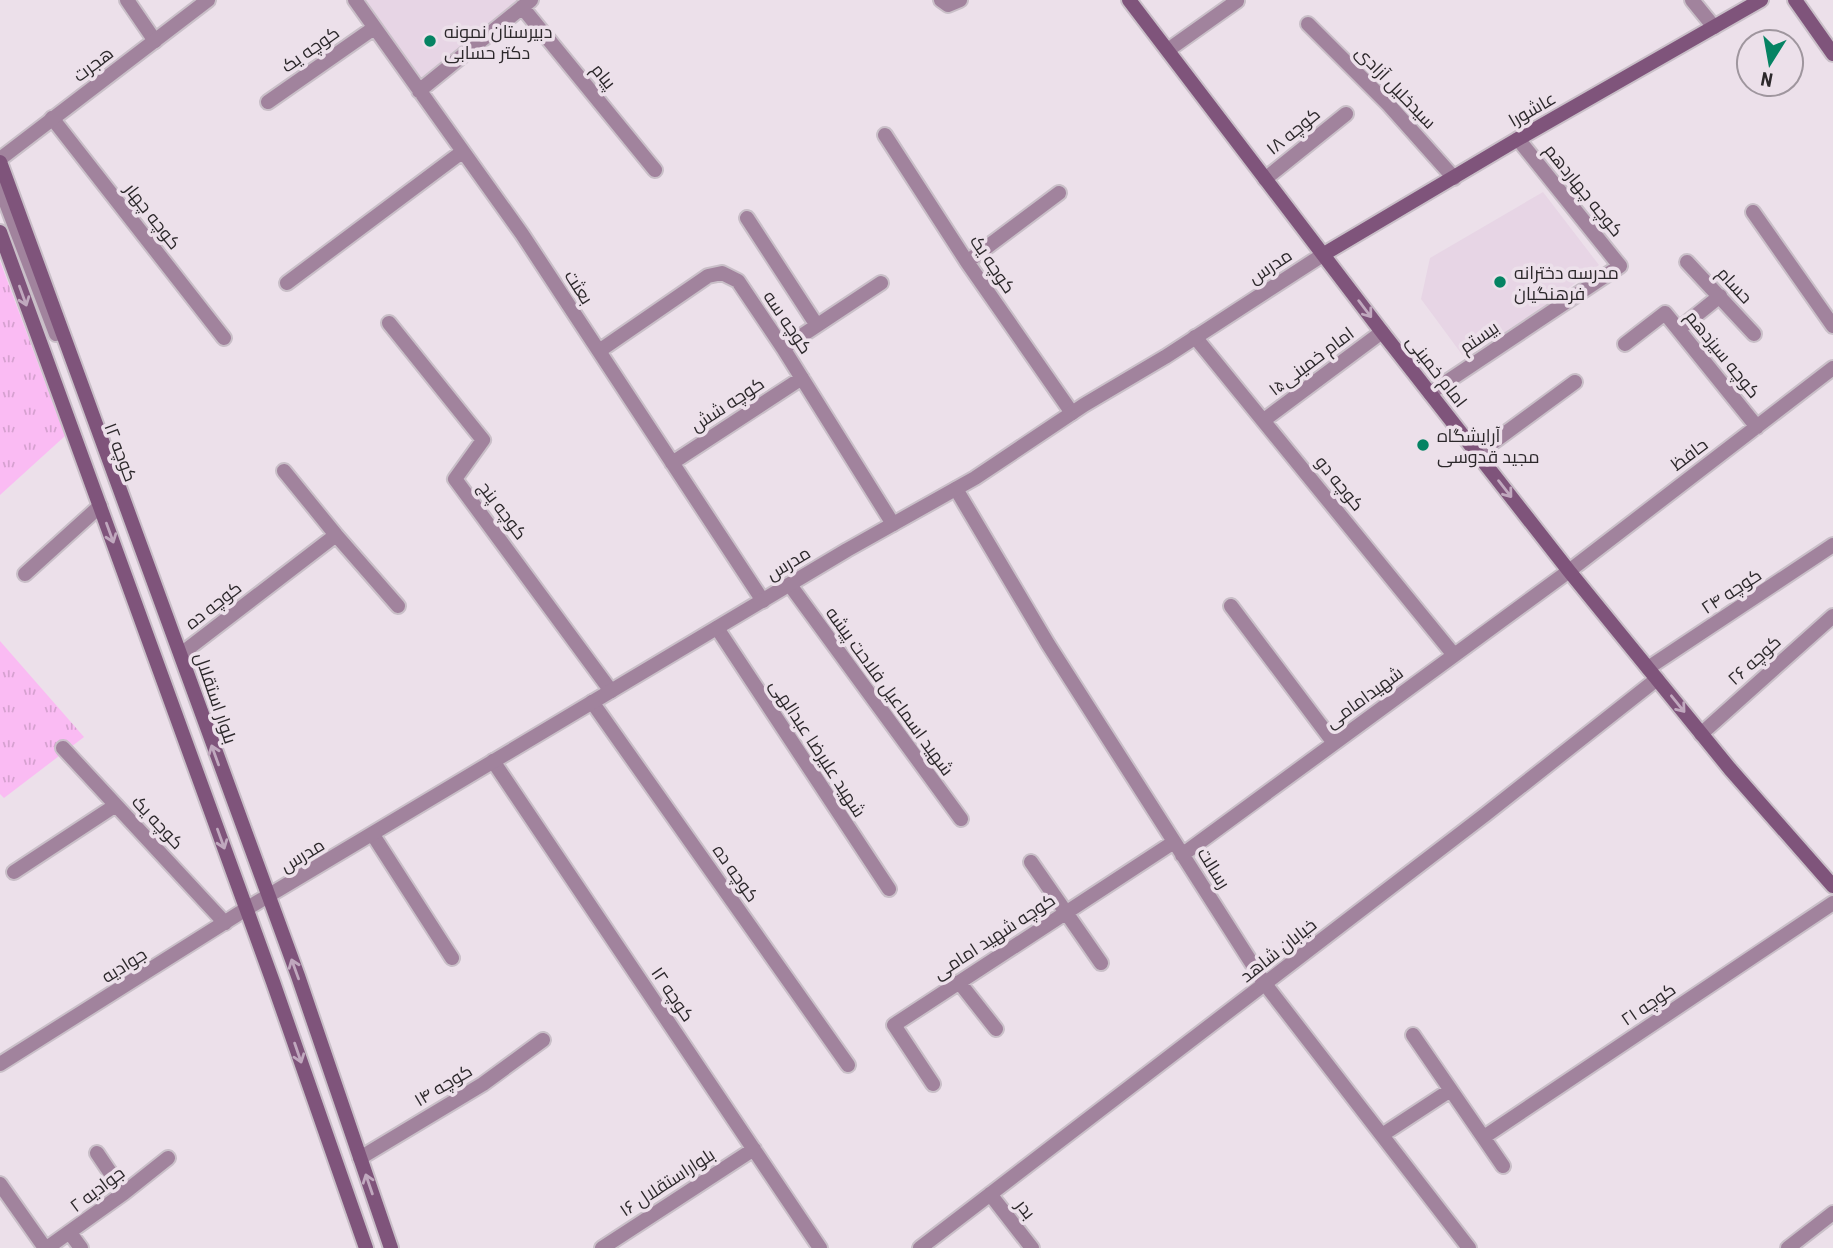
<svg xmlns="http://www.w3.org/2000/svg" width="1833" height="1248" font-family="'Roboto Condensed',Cairo,sans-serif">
  <defs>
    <pattern id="grass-tufts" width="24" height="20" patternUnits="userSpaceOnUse" patternTransform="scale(1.75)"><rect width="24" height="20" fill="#fabbf3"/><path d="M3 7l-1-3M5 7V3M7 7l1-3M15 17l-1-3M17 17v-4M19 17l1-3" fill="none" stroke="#d6a1d0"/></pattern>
  </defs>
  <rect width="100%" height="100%" fill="#ece0ea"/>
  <!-- built -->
  <path fill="#e7d5e5" d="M 363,0 L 519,0 L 419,82 Z
    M 1543,192 L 1599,265 L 1469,364 L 1421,299 L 1430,258 Z"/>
  <!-- grass -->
  <path fill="url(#grass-tufts)" d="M 0,261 L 65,436 L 0,495 Z
    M 0,641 L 84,737 L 4,798 L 0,794 Z"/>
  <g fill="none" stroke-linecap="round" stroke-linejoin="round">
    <defs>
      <path id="minor" d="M 127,0 L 155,41
        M 355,0 L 522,234 L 763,601
        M 941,0 L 948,5 L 960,0
        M 1692,0 L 1714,27
        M 522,7 L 655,170
        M 1308,24 L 1389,105 L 1454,178
        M 1168,50 L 1237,1
        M 419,91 L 531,0
        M 268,102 L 374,28
        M 52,118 L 224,338
        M 885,135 L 967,262 L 1072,413
        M 1265,179 L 1346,114
        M 0,187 L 56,334
        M 1753,212 L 1833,326
        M 747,218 L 816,324
        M 967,262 L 1059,193
        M 1687,262 L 1754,334
        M 287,283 L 462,152
        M 389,323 L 483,440 L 455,479 L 611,691
        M 1679,329 L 1720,296
        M 1195,337 L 1454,655
        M 1625,344 L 1665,313 L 1757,427
        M 783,348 L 881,283
        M 599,351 L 708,276 L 722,273 L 738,281 L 783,348 L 893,524
        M 1430,393 L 1620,266 L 1518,139
        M 1264,420 L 1382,332
        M 1477,454 L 1575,382
        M 672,463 L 802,378
        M 284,471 L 336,535 L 398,606
        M 956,489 L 1048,644 L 1265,984 L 1469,1248
        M 25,574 L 100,506
        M 790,585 L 961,819
        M 1231,606 L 1334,743
        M 717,628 L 889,889
        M 181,654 L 336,535
        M 1648,668 L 1833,545
        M 592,702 L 848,1065
        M 1701,734 L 1833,616
        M 63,748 L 225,923
        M 493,761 L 820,1248
        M 373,835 L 452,958
        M 1182,855 L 1569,571 L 1833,368
        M 1031,862 L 1101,963
        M 14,872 L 116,805
        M 959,982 L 996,1029
        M 1413,1035 L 1503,1166
        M 933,1084 L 894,1025 L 1174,842
        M 1382,1135 L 1449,1091
        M 1484,1137 L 1833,903
        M 97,1153 L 124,1193
        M 360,1158 L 483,1084 L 543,1040
        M 0,1184 L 45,1248
        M 70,1233 L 81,1248
        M 47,1248 L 124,1193 L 168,1158
        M 602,1248 L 754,1149
        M 1788,1248 L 1833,1213"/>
      <path id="tertiary" d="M 0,159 L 208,0
        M 0,1064 L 246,909 L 847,550 L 975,478 L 1084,405 L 1165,357 L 1324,254
        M 990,1194 L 1032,1248
        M 920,1248 L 1486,814 L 1657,679"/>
      <path id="secondary" d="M 1129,0 L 1382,332 L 1569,571 L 1730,769 L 1833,886
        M 1795,0 L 1833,54
        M 0,162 L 298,976 L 391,1248
        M 0,232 L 273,982 L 366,1248
        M 1324,254 L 1518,139 L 1761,0"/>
    </defs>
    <!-- minor casing -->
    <use href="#minor" stroke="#c9bfc8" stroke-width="18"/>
    <!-- tertiary casing -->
    <use href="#tertiary" stroke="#c9bfc8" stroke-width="18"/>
    <!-- secondary casing -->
    <use href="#secondary" stroke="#c9bfc8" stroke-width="18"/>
    <!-- minor -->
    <use href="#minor" stroke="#a1839d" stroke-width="14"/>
    <!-- tertiary -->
    <use href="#tertiary" stroke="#a1839d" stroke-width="14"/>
    <!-- secondary -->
    <use href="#secondary" stroke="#7f547b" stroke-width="14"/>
  </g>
  <!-- one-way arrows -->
  <defs><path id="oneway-shaft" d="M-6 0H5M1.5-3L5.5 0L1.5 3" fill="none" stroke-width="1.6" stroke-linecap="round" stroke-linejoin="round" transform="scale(1.75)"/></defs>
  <g stroke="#c0a8be">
    <use href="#oneway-shaft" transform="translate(23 296) rotate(70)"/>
    <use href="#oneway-shaft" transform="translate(1365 309) rotate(53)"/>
    <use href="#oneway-shaft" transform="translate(1505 489) rotate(52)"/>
    <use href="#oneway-shaft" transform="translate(110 533) rotate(70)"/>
    <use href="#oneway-shaft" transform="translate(1678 704) rotate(51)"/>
    <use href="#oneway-shaft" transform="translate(215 755) rotate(-110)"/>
    <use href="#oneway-shaft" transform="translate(221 839) rotate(70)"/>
    <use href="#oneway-shaft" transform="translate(295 969) rotate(-110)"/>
    <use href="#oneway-shaft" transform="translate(298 1053) rotate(71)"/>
    <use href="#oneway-shaft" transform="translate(369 1184) rotate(-109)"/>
  </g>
  <!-- markers -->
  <g fill="#058363" stroke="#ece0ea" stroke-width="2.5">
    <circle cx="430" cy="41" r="7"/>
    <circle cx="1500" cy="282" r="7"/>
    <circle cx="1423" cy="445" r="7"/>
  </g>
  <g text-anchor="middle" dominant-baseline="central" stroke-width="7" stroke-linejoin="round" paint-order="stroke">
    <!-- poi labels -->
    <g font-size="18" fill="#2c282b" stroke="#ece0ea" text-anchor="start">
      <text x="444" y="31">دبیرستان نمونه<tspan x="444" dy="21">دکتر حسابی</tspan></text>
      <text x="1514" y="272">مدرسه دخترانه<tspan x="1514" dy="21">فرهنگیان</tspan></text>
      <text x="1437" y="435">آرایشگاه<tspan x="1437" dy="21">مجید قدوسی</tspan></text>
    </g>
    <!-- street labels -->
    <g font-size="18" fill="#2c282b" stroke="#ece0ea">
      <text transform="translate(310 49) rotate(-35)">کوچه یک</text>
      <text transform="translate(93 64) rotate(-37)">هجرت</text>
      <text transform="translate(604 76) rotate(51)">پیام</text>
      <text transform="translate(1396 87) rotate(46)">سیدخلیل آزادی</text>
      <text transform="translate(1532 109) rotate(-30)">عاشورا</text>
      <text transform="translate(1293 131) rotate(-39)">کوچه ۱۸</text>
      <text transform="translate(1584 190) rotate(51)">کوچه چهاردهم</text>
      <text transform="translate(153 216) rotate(52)">کوچه چهار</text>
      <text transform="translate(993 264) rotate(56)">کوچه یک</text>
      <text transform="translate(1270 266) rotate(-33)">مدرس</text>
      <text transform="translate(1735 285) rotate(47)">حسام</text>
      <text transform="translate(579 287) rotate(57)">بعثت</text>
      <text transform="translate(788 322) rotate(56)">کوچه سه</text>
      <text transform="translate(1479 337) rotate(-34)">بیستم</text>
      <text transform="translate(1723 354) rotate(51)">کوچه سیزدهم</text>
      <text transform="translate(1311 361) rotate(-37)">امام خمینی۱۵</text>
      <text transform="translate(1437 371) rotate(52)">امام خمینی</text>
      <text transform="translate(727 404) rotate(-33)">کوچه شش</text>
      <text transform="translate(121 452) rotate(69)">کوچه ۱۲</text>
      <text transform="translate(1689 454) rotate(-37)">حافظ</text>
      <text transform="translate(1340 483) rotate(51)">کوچه دو</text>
      <text transform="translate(503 510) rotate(53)">کوچه پنج</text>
      <text transform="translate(788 563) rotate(-31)">مدرس</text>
      <text transform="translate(1731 591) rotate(-33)">کوچه ۲۴</text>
      <text transform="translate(213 605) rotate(-38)">کوچه ده</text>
      <text transform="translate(1754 660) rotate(-42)">کوچه ۲۶</text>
      <text transform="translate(890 691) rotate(54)">شهید اسماعیل فلاحت پیشه</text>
      <text transform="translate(1364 697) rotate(-36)">شهیدامامی</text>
      <text transform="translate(216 698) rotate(71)">بلوار استقلال</text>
      <text transform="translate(818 748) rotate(57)">شهید علیرضا عبدالهی</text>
      <text transform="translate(158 822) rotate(47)">کوچه یک</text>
      <text transform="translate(302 855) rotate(-31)">مدرس</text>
      <text transform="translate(1214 868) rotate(58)">رسالت</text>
      <text transform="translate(736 873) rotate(55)">کوچه ده</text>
      <text transform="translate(994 936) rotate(-33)">کوچه شهید امامی</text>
      <text transform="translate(1278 950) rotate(-38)">خیابان شاهد</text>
      <text transform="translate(124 965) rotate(-32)">جوادیه</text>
      <text transform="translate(673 994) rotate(56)">کوچه ۱۲</text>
      <text transform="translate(1648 1004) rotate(-34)">کوچه ۲۱</text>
      <text transform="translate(443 1085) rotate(-31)">کوچه ۱۴</text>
      <text transform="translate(667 1182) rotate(-33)">بلواراستقلال ۱۶</text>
      <text transform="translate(97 1189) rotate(-37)">جوادیه ۲</text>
      <text transform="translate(1026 1209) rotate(52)">بدر</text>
    </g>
  </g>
  <!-- north arrow -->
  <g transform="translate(1770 63) rotate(191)"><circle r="33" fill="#ece0ea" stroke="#9f969e" stroke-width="2"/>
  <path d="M0-5L12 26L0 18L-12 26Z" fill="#058363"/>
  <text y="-10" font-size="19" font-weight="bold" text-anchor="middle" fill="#2c282b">N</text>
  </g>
</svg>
